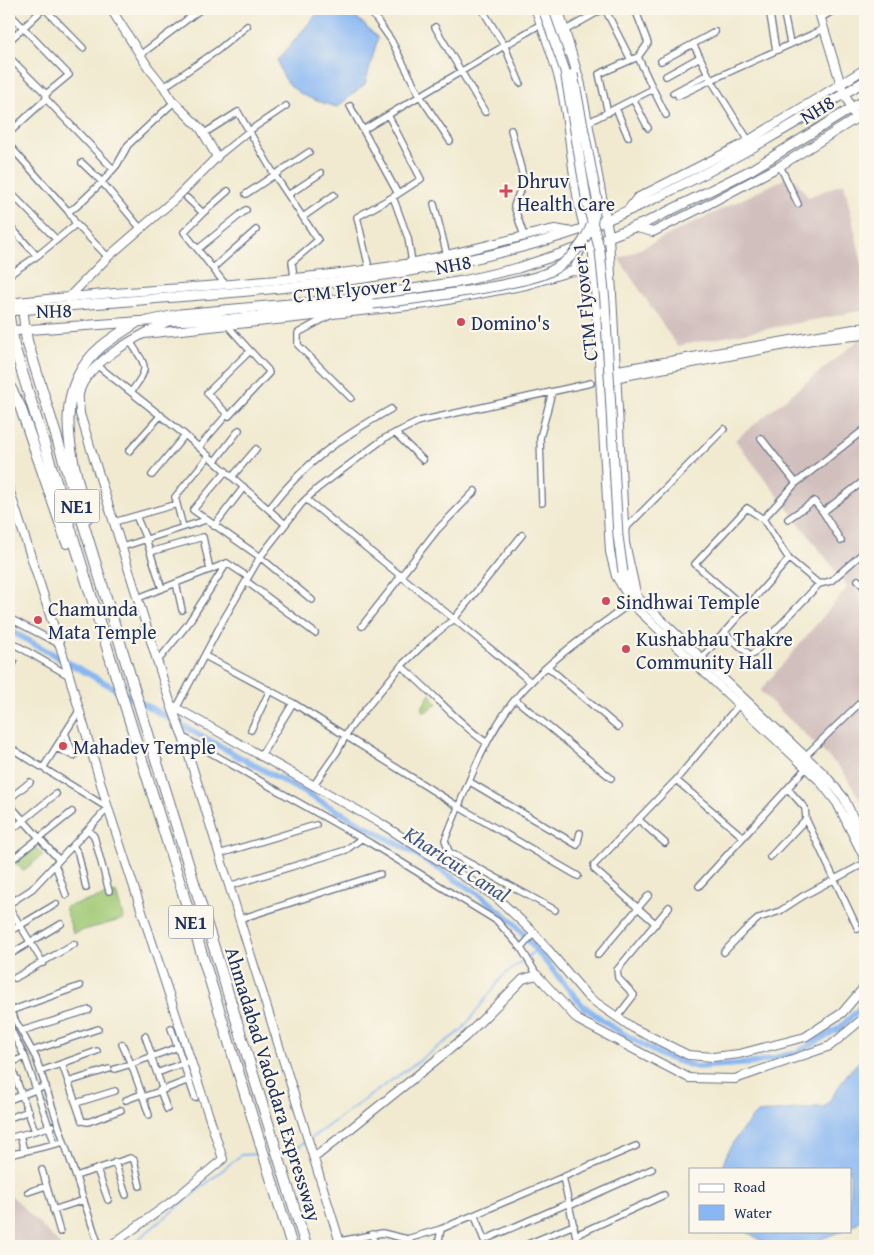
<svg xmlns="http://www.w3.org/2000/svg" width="874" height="1255" font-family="'Gentium Book Plus',serif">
  <rect width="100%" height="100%" fill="#fbf7ec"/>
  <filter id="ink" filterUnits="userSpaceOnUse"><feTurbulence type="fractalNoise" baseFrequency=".02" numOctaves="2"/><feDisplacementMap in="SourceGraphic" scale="10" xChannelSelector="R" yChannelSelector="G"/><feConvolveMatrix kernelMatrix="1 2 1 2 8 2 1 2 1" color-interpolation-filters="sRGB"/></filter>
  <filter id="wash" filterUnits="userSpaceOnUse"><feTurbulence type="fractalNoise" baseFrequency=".0096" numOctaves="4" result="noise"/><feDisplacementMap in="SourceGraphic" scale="20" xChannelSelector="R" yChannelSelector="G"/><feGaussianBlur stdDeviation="1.12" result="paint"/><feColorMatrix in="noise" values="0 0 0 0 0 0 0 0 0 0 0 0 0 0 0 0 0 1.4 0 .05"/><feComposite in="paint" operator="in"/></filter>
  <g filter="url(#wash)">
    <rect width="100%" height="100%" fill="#f1ead0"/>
    <!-- industrial -->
    <path fill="#d1bfbd" d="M 792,175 L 808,197 L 844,183 L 865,277 L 865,310 L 677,346 L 619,259 Z
      M 865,335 L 865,808 L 842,770 L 760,691 L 848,587 L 735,440 Z
      M 9,1193 L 61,1246 L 9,1246 Z"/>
    <!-- green -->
    <path fill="#a0c974" stroke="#5e7c69" d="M 430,694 L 437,704 L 425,712 L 421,709 Z
      M 35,846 L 43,855 L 23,871 L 15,862 Z
      M 116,893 L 124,919 L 73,933 L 65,907 Z"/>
    <!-- water -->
    <path fill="#89b7f3" stroke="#5273a8" d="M 321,9 L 348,9 L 378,38 L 365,84 L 337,107 C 309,99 284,92 278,60 Z
      M 865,1055 L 865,1218 L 850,1227 L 850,1169 L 723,1169 C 724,1150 744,1127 757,1113 L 826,1106 L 848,1073 Z
      M 746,1231 L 842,1231 L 811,1243 L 769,1246 Z"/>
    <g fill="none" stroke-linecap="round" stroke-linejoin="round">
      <!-- stream -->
      <path stroke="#89b7f3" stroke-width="2" d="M 311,1138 L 462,1030 L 502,977 L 536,950
        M 281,1153 L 290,1153 L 305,1142
        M 130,1246 L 241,1155 L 259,1154"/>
      <!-- canal -->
      <path stroke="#89b7f3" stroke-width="6" d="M 9,630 L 414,853 L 483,897 L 512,921 L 582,1005 L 612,1027 L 662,1056 L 696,1067 L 753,1063 L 796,1053 L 841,1027 L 865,1003"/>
    </g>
  </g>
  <g filter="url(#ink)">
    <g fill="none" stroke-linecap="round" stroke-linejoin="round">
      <defs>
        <path id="street" d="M 45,9 L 83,48
          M 383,9 L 374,16 L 391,40 L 420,96 L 450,141
          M 482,9 L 505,47 L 520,83
          M 605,9 L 631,60
          M 635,9 L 648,43 L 638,57
          M 769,9 L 776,50
          M 783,9 L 790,43
          M 9,13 L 69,75 L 46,94
          M 821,18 L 836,9
          M 435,27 L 485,112
          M 566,30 L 603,9
          M 9,41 L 43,9
          M 140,55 L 201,9
          M 9,57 L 46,94 L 46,99 L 9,133
          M 700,57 L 693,44 L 715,32
          M 661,61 L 693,44
          M 666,76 L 700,57 L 708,74
          M 164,87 L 218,50 L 247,26
          M 653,89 L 666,115
          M 673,93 L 708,74 L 711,80 L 824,29
          M 678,96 L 711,80 L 749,141
          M 46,99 L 113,169
          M 633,99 L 648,128
          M 350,106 L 398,194 L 357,217 L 369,268
          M 616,108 L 628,137
          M 587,123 L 653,89 L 638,57 L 599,74 L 608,113
          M 363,130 L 388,115
          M 511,130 L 524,180 L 514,206 L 524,236
          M 203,134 L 238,112 L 274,174 L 318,240 L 292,262 L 294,277
          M 9,145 L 68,211 L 76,224
          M 217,157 L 249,131 L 286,106
          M 82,163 L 102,182 L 141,229
          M 780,166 L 798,204
          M 9,191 L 57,240
          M 246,194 L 309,152
          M 398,194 L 421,179 L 388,115 L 541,24
          M 288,195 L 321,173
          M 393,197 L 408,238 L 412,262
          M 187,198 L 203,213 L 184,232 L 225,284
          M 434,204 L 447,255
          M 68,211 L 76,207 L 102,182 L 117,165 L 128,145 L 174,102
          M 203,213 L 228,191
          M 303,217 L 334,195
          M 9,225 L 37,256 L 76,224 L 108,257
          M 198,249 L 246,210
          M 213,268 L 256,230
          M 572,271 L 583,247
          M 9,275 L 37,256
          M 329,316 L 298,333 L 298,345 L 351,398
          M 228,326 C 241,341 254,355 268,370 L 269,373 L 229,416 L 207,393 L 250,351
          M 130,341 C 146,367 151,366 131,392
          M 98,366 L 185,435 L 285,524
          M 395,433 L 423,460
          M 761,438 L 796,483 L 865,429
          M 199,447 L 224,418
          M 129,451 L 161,415
          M 215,461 L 239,430
          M 226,471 L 193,510 L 260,557 L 312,600
          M 152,475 L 185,435
          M 232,477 L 256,449
          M 306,499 L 454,619 L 522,535
          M 542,503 L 540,438 L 552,392
          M 269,509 C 305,462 340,438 391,409
          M 823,512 L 841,541
          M 136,516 L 146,539 L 162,589
          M 763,519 L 796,483
          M 788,519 L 814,501 L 823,512 L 865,480
          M 114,522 L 177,504
          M 214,526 L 244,487
          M 183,527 L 175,497 L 209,456
          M 625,529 L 724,429
          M 122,547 L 206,520
          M 150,552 L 203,537 L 210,570
          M 858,580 L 865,588
          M 246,581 L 315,633
          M 176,583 L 182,610
          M 138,598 L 227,563 L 248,577
          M 746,609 L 695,564 L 747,508 L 763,519 L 789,559
          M 9,618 L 59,644
          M 362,626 L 437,530 L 475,491
          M 725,633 L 750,655 L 753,654 L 819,584
          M 9,641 L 68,675
          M 205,656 L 293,703 L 459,807 L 578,876
          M 699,661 L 789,559 L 819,584 L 831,581 L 865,551
          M 157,662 L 187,625 L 227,563
          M 548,667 L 618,727
          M 9,671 L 14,662
          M 515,699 L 611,778
          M 177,707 L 221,624 L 260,557 L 302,503 L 318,488 L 385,438 L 420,421 L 591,383
          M 251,730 L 270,690
          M 183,737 L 370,843 L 497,921 L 521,948 L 537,975
          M 487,743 C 457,723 431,690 401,666 L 428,640 L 454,619 L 531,682
          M 9,747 L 108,808 L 32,889 L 9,904
          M 56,748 L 74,756 L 65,733
          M 260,757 L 293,703
          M 803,758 L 865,698
          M 43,768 L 79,711
          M 676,780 L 743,837
          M 470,782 L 577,845 L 580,833
          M 313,786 L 337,752 L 350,728 L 401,666
          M 788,789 L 805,808 L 806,819 L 858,929
          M 9,799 L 30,782
          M 9,804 L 59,860
          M 639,820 L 665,843
          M 88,829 L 94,836 L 109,891
          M 9,832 L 56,794
          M 73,846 L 78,853 L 86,888
          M 449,852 L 555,910
          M 219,854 L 316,825
          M 770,857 L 806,819
          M 9,862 L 72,812
          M 443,863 L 449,852 L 445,840 C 465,792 483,738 516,698 C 548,660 591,632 631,603
          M 55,864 L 66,895
          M 229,886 L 346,850 L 362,838
          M 699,886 L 806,768
          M 9,907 L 43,963
          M 240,919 L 380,874
          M 656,924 L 594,869 L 594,865 L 676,780 L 741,702
          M 9,932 L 56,904
          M 521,948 L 534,933
          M 724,952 L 744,931 L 759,918 L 780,911 L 803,896 L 865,863
          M 9,955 L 61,924
          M 598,955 L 649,895
          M 15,978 L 74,944
          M 9,1009 L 36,1058 L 99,1246
          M 10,1011 L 80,986
          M 617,1017 L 634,995 L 618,978 L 617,970 L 669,907
          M 10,1028 L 25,1057 L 55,1144
          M 171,1028 L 195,1098
          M 21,1031 L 89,1010
          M 145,1036 L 152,1056
          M 32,1051 L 98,1029
          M 151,1057 L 163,1090 L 143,1097 L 131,1064 Z
          M 151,1057 L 178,1047
          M 9,1060 L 35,1131 L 52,1126
          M 10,1063 L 25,1057
          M 62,1064 L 82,1121 L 88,1122 L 121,1110
          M 115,1069 L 131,1064 L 122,1044
          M 41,1071 L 97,1051
          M 157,1073 L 186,1062
          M 9,1082 L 17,1079
          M 68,1082 L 109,1069
          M 160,1090 L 167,1109
          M 163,1090 L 189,1080
          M 143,1097 L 149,1115
          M 9,1100 L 46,1086
          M 126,1100 L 142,1094
          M 76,1103 L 115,1091
          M 9,1118 L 29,1111
          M 9,1138 L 20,1135
          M 24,1151 L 20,1135 L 35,1131
          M 9,1155 L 64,1142
          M 115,1162 L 126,1195
          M 97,1169 L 108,1200
          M 42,1170 L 60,1232
          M 76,1176 L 130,1158 L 134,1160 L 140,1186
          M 563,1177 L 578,1246
          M 28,1192 L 46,1186
          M 569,1206 L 652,1169
          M 53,1210 L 84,1200
          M 475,1216 L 484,1240 L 569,1203
          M 372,1234 L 376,1246
          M 576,1235 L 664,1195
          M 543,1238 L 547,1246
          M 407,1239 L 414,1246
          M 340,1241 L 382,1233 L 407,1239 L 441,1229 L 636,1146
          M 438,1246 L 441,1229
          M 523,1246 L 574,1225
          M 858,1246 L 865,1243"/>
        <path id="secondary" d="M 818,9 L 841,85 L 856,119
          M 627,211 L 637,198 L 741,145 L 865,69
          M 633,227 L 653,232 L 703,207 L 780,166 L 865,113
          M 609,237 L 625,543 L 637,597 L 825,775 L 844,798 L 865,843
          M 590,244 L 593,254 L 610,552 L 616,576 L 629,598
          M 68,298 L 108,257 L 175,199 L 217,157 L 201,129 L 171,99 L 164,87 L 148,67 L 111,9
          M 9,303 C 136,289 266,285 393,266 C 447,257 501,241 555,229 L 572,232
          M 169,321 C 142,334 85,362 79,394 C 78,400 80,408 80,414 L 171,705 L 183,737 L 341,1246
          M 144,334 L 427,304 L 526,285 L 572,271 L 594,273
          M 612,371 L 865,327
          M 614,378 L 812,340 L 865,335
          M 9,489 L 64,658 L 108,808 L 223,1159 L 171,1202 L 110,1246
          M 632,604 L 819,780 L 837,803 L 865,859
          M 171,705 L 380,823 L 496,897 L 534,933 L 588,997 L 633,1028 L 688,1055 L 713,1057 L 739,1054 L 805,1037 L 842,1013 L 865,986
          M 314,1158 L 465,1037 L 523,979 L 537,975 L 578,1020 L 689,1078 L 735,1079 L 830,1046 L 865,1017"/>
        <path id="primary" d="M 536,9 C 545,35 556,61 562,89 C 572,136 572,185 586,232
          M 551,9 L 566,51
          M 558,9 L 580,83 L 609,237
          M 22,302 L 25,328
          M 9,311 C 201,292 400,291 585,228 C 612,219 638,206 664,194 C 734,160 799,121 865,81
          M 9,315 L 12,331
          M 165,321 L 230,319 L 373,304
          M 9,331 L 148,321 L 180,314 L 356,298 L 463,281 L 518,268 L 590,244 L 647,222 L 751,170 L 865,100
          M 623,572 L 631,596
          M628.5 600a4.5 4.5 0 1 1 9 0a4.5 4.5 0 1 1-9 0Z"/>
        <path id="highway" d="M 25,328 L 27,341 L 306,1246
          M 12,331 L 14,346 L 292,1246
          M 9,385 L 20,406 L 67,543
          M 87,518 C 73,460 47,392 102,346 C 113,337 125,330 137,322"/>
      </defs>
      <!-- street casing -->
      <use href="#street" stroke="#667086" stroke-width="8"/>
      <!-- secondary casing -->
      <use href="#secondary" stroke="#667086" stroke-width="10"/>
      <!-- primary casing -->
      <use href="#primary" stroke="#667086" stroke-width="11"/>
      <!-- highway casing -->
      <use href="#highway" stroke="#667086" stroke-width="12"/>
      <!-- street -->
      <use href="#street" stroke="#fff" stroke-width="5.5"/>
      <!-- secondary -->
      <use href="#secondary" stroke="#fff" stroke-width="8"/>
      <!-- primary -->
      <use href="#primary" stroke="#fff" stroke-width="9"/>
      <!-- highway -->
      <use href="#highway" stroke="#fff" stroke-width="10"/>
      <defs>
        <path id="primary-bridge" d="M 543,9 L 565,71 L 587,203 L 600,251 L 605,302 L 618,536 L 623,572
          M 373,304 C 417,299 459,293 502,285 C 517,281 535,279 549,272 C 577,258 595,230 597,199 L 573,74"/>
      </defs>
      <!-- primary-bridge casing -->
      <use href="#primary-bridge" stroke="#667086" stroke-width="11" stroke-linecap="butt"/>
      <!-- primary-bridge -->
      <use href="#primary-bridge" stroke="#fff" stroke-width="9"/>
    </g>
  </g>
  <!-- markers -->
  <g fill="#d1495b" stroke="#fbf7ec" stroke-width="2">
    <path d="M503.5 183.5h5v5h5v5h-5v5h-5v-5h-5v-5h5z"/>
    <circle cx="461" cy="322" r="5"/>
    <circle cx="606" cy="601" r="5"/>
    <circle cx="38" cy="620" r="5"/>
    <circle cx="626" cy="649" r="5"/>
    <circle cx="63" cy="746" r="5"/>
  </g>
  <g text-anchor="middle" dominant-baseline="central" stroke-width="4.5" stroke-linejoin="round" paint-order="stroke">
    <!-- shield labels -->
    <g fill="#fbf7ec" stroke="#5e6b89" stroke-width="1">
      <rect x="54.5" y="489.5" width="45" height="33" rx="4"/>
      <rect x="168.5" y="905.5" width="45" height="33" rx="4"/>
    </g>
    <g font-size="19" font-weight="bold" fill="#1b2f5e">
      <text x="77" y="506">NE1</text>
      <text x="191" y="922">NE1</text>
    </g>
    <!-- street labels -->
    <g font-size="20" fill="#1b2f5e" stroke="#fbf7ec">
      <text transform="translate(817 109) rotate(-32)">NH8</text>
      <text transform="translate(453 264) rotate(-11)">NH8</text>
      <text transform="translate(352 289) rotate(-6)">CTM Flyover 2</text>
      <text transform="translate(584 302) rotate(-96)">CTM Flyover 1</text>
      <text transform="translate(54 310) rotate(-2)">NH8</text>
      <text transform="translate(274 1084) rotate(73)">Ahmadabad Vadodara Expressway</text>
    </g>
    <!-- poi labels -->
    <g font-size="20" fill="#1b2f5e" stroke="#fbf7ec" text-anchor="start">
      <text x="517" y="180">Dhruv<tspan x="517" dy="23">Health Care</tspan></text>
      <text x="471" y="322">Domino's</text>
      <text x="616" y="601">Sindhwai Temple</text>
      <text x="48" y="608">Chamunda<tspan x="48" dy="23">Mata Temple</tspan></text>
      <text x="636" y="638">Kushabhau Thakre<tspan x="636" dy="23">Community Hall</tspan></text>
      <text x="73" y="746">Mahadev Temple</text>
    </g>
    <!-- water labels -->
    <g font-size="21" font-style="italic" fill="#3c588b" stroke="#fbf7ec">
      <text transform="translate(457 864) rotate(33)">Kharicut Canal</text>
    </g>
  </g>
  <!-- margin -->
  <rect width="874" height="1255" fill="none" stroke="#fbf7ec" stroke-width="30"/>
  <!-- legend -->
  <rect x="689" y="1168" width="162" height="65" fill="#fbf7ec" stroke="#a1a7b3"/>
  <rect x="699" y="1184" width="25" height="8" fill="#ffffff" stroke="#a1a7b3"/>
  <text x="734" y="1192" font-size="15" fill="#1b2f5e">Road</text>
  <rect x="699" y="1205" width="25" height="15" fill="#89b7f3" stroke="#a1a7b3"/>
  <text x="734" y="1218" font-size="15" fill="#1b2f5e">Water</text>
</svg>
